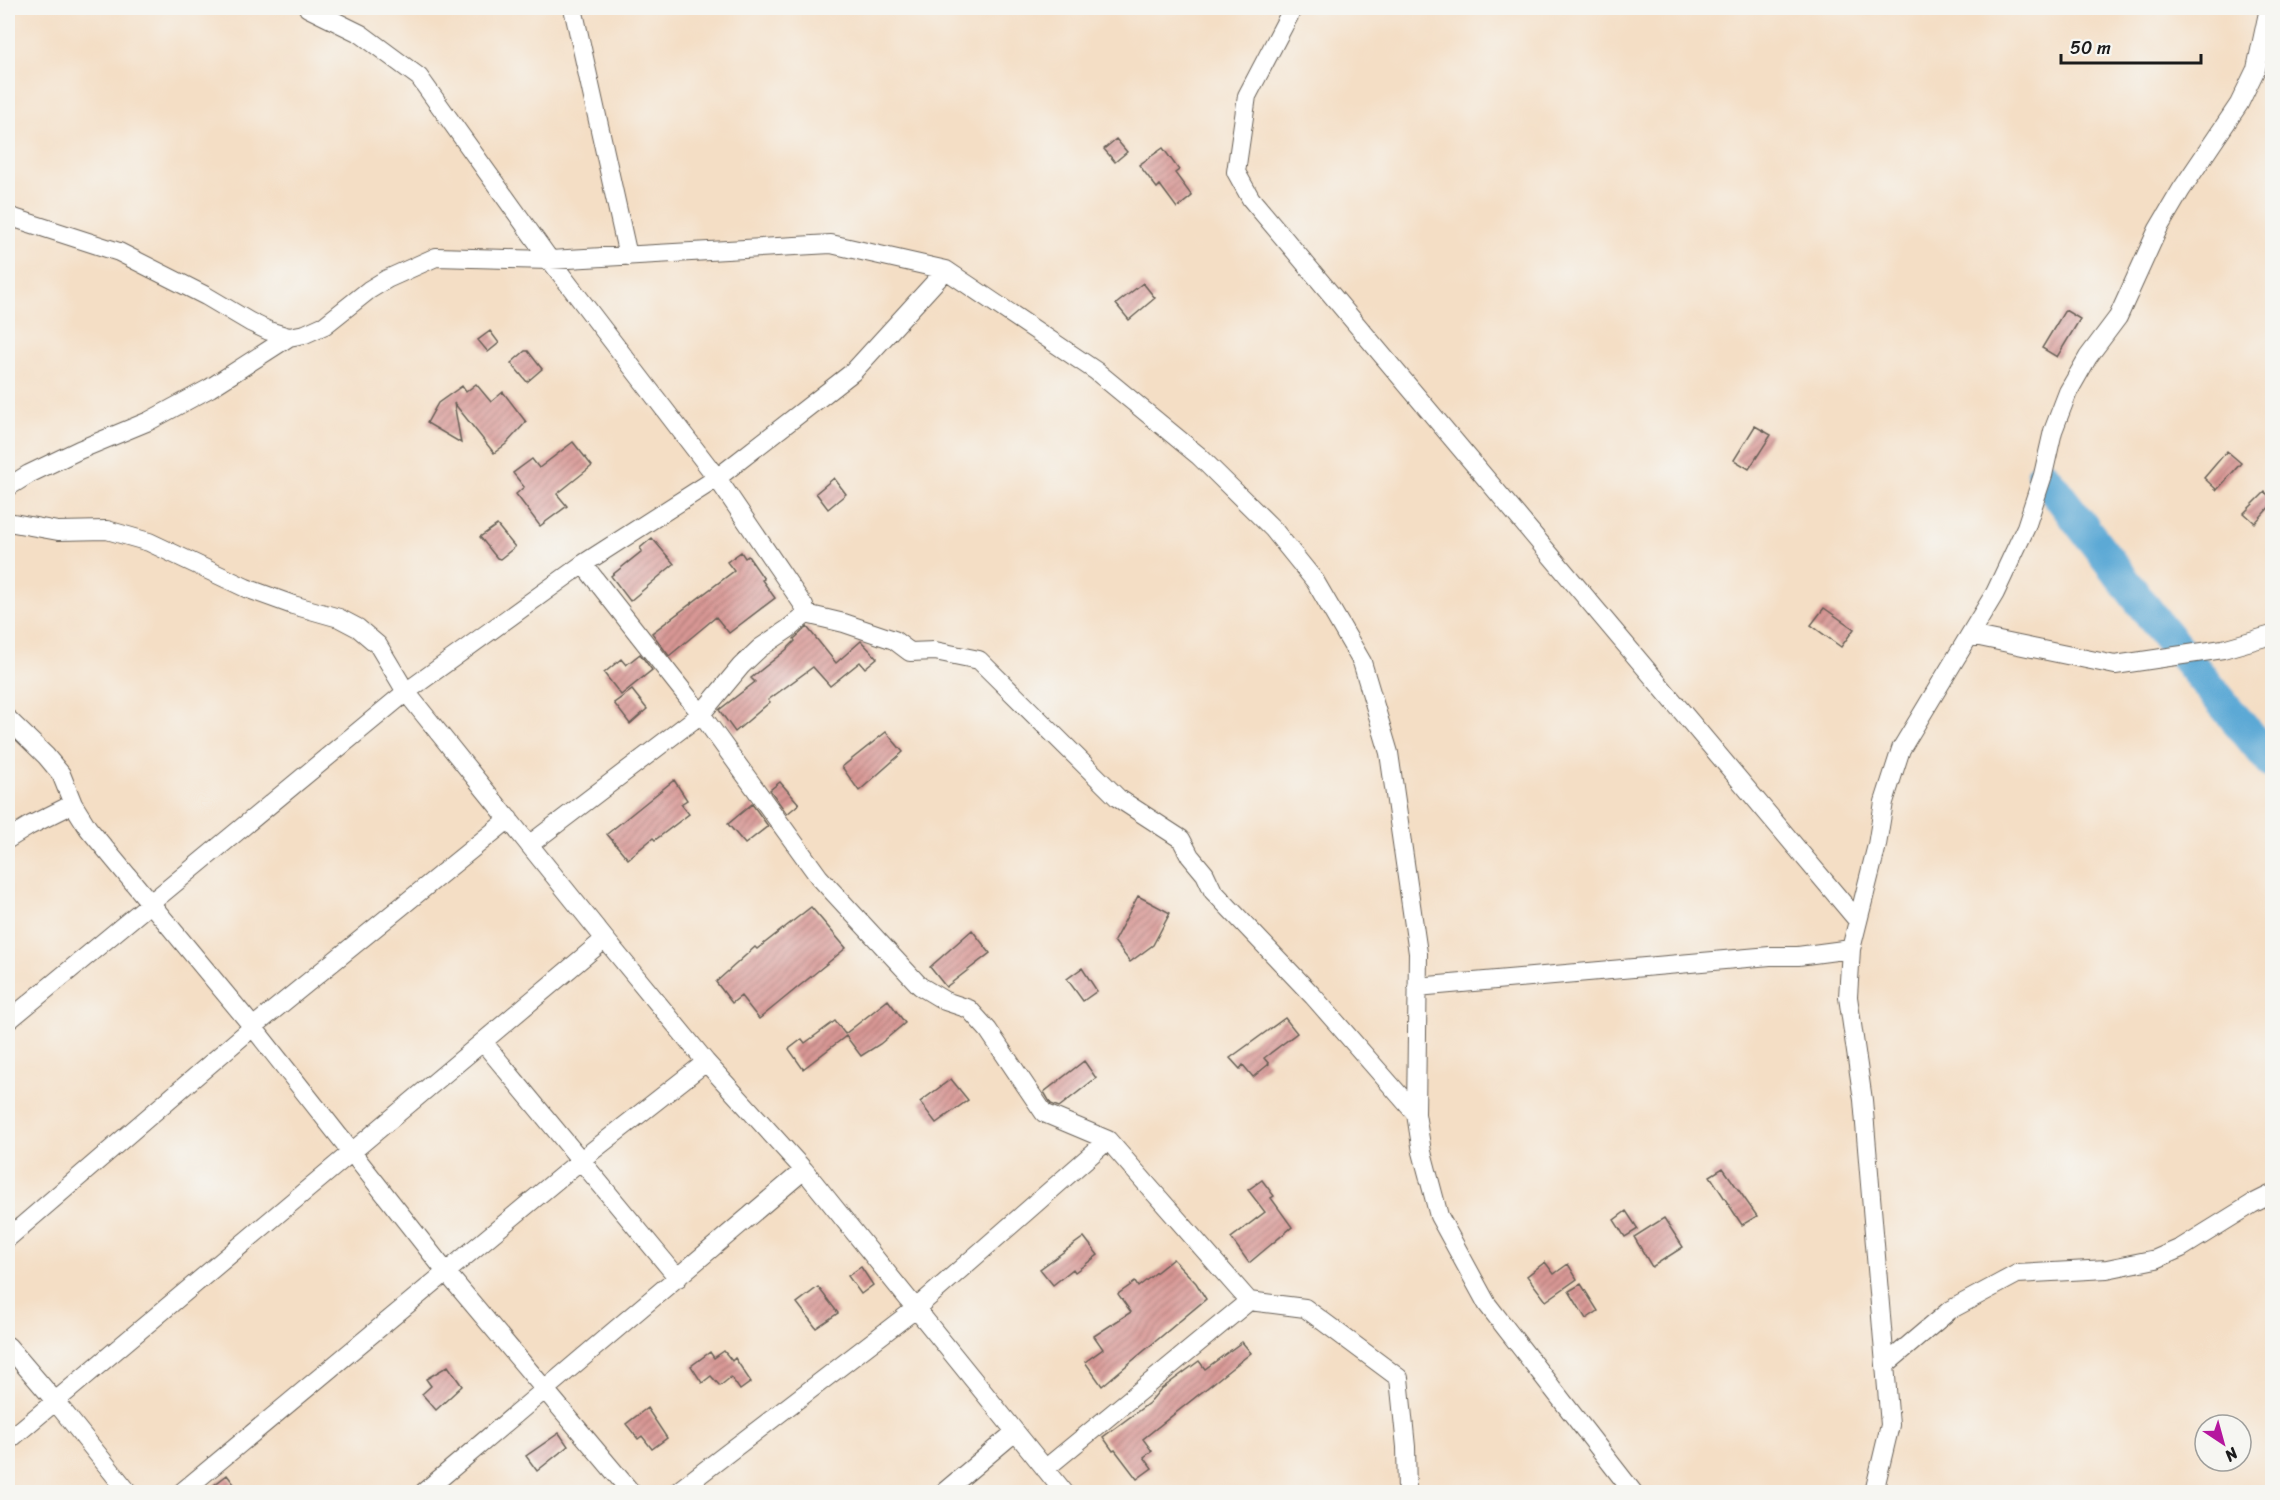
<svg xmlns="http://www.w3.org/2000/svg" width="2280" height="1500" font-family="Sriracha,sans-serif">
  <defs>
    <pattern id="building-hatch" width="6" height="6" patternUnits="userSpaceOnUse" patternTransform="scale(1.5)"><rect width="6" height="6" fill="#d89794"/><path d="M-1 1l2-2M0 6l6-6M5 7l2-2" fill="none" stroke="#ae7a78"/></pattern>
  </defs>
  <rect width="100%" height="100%" fill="#f6f6f2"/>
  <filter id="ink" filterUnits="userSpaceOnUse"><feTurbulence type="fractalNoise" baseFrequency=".0167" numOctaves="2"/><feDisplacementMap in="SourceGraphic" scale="12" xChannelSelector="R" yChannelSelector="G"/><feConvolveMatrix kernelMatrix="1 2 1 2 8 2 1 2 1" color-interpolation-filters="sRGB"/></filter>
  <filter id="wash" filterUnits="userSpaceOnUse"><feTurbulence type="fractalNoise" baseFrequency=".008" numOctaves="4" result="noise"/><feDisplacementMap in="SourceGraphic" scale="24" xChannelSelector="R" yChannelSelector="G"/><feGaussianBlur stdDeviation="1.35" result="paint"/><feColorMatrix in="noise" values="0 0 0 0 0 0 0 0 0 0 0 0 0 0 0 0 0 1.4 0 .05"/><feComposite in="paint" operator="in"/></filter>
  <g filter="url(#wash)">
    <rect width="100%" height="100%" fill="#f4dec5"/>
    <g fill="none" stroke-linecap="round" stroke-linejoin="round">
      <!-- river -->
      <path stroke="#5ca9d5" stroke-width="33" d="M 2043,475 L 2159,626 L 2272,763"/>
    </g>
    <g id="blocks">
      <!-- building -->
      <path fill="url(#building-hatch)" d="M 1116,139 L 1127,152 L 1115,162 L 1104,149 Z
        M 1163,148 L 1179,170 L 1175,173 L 1192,196 L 1177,208 L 1160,185 L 1157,188 L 1139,165 Z
        M 1143,283 L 1155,298 L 1129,320 L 1116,304 Z
        M 2065,310 L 2080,319 L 2057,357 L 2042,348 Z
        M 490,331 L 499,343 L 488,352 L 478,340 Z
        M 525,351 L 528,351 L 542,369 L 527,382 L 511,363 Z
        M 476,384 L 491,402 L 503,392 L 526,422 L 506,444 L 494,453 L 454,403 L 461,443 L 427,423 L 438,403 L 462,386 L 466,392 Z
        M 1755,426 L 1771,435 L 1749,469 L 1734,460 Z
        M 573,442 L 592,466 L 557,494 L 567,506 L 540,526 L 516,494 L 524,487 L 513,473 L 532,459 L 539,468 Z
        M 2227,451 L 2241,463 L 2217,490 L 2204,478 Z
        M 834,478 L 846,494 L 828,509 L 816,493 Z
        M 2265,492 L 2272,499 L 2272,504 L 2255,523 L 2244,513 Z
        M 497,525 L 515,547 L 500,559 L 497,558 L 480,537 Z
        M 652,538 L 674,564 L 630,601 L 611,576 L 642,551 L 640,548 Z
        M 741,552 L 745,558 L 748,556 L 764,579 L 762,580 L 775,598 L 729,633 L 716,617 L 669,656 L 652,633 L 734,571 L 727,562 Z
        M 1824,608 L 1854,629 L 1841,647 L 1811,625 Z
        M 807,627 L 836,663 L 861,641 L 877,658 L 865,668 L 860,662 L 830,686 L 813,667 L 768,700 L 770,702 L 735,732 L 719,710 L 755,682 L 751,678 L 786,650 L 795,641 L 794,639 Z
        M 640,654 L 652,670 L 621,695 L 604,673 L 621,659 L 626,665 Z
        M 632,690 L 647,709 L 630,724 L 614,703 Z
        M 886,732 L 903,752 L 859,791 L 842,767 Z
        M 674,780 L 687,800 L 681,804 L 689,814 L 655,840 L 653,838 L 628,859 L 607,834 Z
        M 780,782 L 799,804 L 787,814 L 770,790 Z
        M 752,804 L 768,826 L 745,844 L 728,824 Z
        M 1138,896 L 1170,913 L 1153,945 L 1130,962 L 1114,941 Z
        M 811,907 L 846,948 L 759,1019 L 741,996 L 732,1003 L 716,982 L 755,947 L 757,949 Z
        M 972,930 L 990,953 L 946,987 L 930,967 Z
        M 1082,968 L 1097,991 L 1083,1001 L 1067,979 Z
        M 888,1000 L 905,1023 L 880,1044 L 861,1056 L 846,1036 L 803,1069 L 789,1049 L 802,1039 L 805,1043 L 835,1021 L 845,1034 Z
        M 1285,1018 L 1297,1033 L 1264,1058 L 1269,1064 L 1253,1077 L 1243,1065 L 1240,1069 L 1230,1058 Z
        M 1084,1061 L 1096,1078 L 1059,1107 L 1051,1104 L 1044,1092 Z
        M 951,1079 L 968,1100 L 936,1123 L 920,1102 Z
        M 1723,1168 L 1757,1216 L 1742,1225 L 1710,1176 Z
        M 1262,1180 L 1274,1196 L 1271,1198 L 1292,1227 L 1249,1263 L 1231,1238 L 1265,1212 L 1248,1190 Z
        M 1626,1211 L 1638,1229 L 1625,1237 L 1614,1220 Z
        M 1664,1218 L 1683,1247 L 1652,1267 L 1634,1237 Z
        M 1084,1237 L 1098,1255 L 1075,1272 L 1073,1269 L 1053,1285 L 1040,1269 Z
        M 1173,1259 L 1196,1283 L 1206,1299 L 1102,1386 L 1085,1362 L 1103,1349 L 1094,1336 L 1131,1312 L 1118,1294 L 1135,1282 L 1138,1287 Z
        M 1545,1262 L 1554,1274 L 1568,1264 L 1577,1279 L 1546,1301 L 1527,1276 Z
        M 861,1267 L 873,1285 L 861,1294 L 848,1276 Z
        M 1581,1284 L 1598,1311 L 1586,1319 L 1569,1291 Z
        M 818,1287 L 838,1313 L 816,1328 L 797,1303 Z
        M 1242,1342 L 1251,1353 L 1143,1439 L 1152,1451 L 1144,1457 L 1152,1468 L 1137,1479 L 1115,1450 L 1113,1451 L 1103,1437 L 1149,1403 L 1160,1390 L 1199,1361 L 1205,1369 Z
        M 724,1351 L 732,1361 L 735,1358 L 751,1382 L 740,1390 L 731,1377 L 720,1386 L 711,1376 L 702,1383 L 691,1366 L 710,1352 L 714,1358 Z
        M 448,1366 L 462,1386 L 436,1410 L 422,1394 L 431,1386 L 426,1379 Z
        M 647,1408 L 667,1438 L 652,1449 L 642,1436 L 638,1439 L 626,1424 Z
        M 559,1433 L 568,1446 L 537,1471 L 526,1456 Z
        M 227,1475 L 240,1492 L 205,1492 Z"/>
    </g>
  </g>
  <g filter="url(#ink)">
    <use href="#blocks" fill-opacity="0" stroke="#686057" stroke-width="1.5"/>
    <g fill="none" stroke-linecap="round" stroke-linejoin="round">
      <defs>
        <path id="street" d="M 308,8 L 361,34 L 419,77 L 550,260 L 717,478 L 804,606 L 806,614
          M 573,8 L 628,256
          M 1293,8 L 1247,96 L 1236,172 L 1251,199 L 1858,921
          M 8,216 L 119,252 L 206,296 L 250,322 L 269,331 L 289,337
          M 8,487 L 29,474 L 79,450 L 149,421 L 210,388 L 289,337 L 305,334 L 325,325 L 369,290 L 387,279 L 436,257 L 550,260 L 831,244 L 946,270 L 1096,371 L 1199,456 L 1273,529 L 1315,581 L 1362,662 L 1389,753 L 1418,953 L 1416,1114 L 1422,1152 L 1439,1216 L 1487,1304 L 1633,1492
          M 8,522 L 58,531 L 107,530 L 149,542 L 246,588 L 293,605 L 339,618 L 358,628 L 378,645 L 406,692 L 605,939 L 706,1062 L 804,1170 L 1064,1492
          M 583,564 L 701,714 L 819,877 L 920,986 L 945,1001 L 969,1009 L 988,1030 L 1044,1113 L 1108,1140 L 1249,1301 L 1305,1308 L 1399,1378 L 1406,1447 L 1407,1492
          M 806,614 L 844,623 L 894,640 L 910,652 L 935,651 L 979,660 L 1118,798 L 1181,839 L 1190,856 L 1205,874 L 1213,891 L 1313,996 L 1416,1114
          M 1970,635 L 2115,665 L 2223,649 L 2272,635
          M 8,719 L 46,756 L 61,774 L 73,804 L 88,828 L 253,1027 L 446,1272 L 631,1492
          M 8,839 L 29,826 L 73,804
          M 529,845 L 701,714 L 741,666 L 760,648 L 788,629 L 806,614
          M 1417,987 L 1770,956 L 1798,956 L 1851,949
          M 8,1021 L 406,692 L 583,564 L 717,478 L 853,372 L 946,270
          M 483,1042 L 678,1278
          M 8,1238 L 253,1027 L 509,819
          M 8,1346 L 55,1401 L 128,1492
          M 1885,1365 L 1950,1310 L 2017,1274 L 2107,1269 L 2156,1259 L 2181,1248 L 2252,1204 L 2272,1194
          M 8,1441 L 605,939
          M 1045,1469 L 1249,1301
          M 182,1492 L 581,1160 L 706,1062
          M 424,1492 L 804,1170
          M 677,1492 L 914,1310 L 1108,1140
          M 944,1492 L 1015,1432
          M 1874,1492 L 1890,1425 L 1863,1100 L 1848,997 L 1851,949 L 1877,845 L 1884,802 L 1901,749 L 1995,593 L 2026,527 L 2043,475 L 2053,431 L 2068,392 L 2088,357 L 2118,317 L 2158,229 L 2181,190 L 2239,104 L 2256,69 L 2269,8"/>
      </defs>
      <!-- street casing -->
      <use href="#street" stroke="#686057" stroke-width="20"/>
      <!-- street -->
      <use href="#street" stroke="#fff" stroke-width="18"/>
    </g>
  </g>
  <!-- margin -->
  <rect width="2280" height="1500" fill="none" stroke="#f6f6f2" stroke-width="30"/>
  <!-- north arrow -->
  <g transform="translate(2223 1443) rotate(144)"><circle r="28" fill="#f6f6f2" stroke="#9f9f9c" stroke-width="1.5"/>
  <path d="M0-4.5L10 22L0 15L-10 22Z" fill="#b5179e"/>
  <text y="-9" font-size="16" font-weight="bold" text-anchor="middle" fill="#1c1c1c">N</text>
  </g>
  <!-- scale -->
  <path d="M2061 54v9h140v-9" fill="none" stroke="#1c1c1c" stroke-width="3"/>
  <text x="2070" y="54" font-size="18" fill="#1c1c1c" stroke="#f6f6f2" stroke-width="4.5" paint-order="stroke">50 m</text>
</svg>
